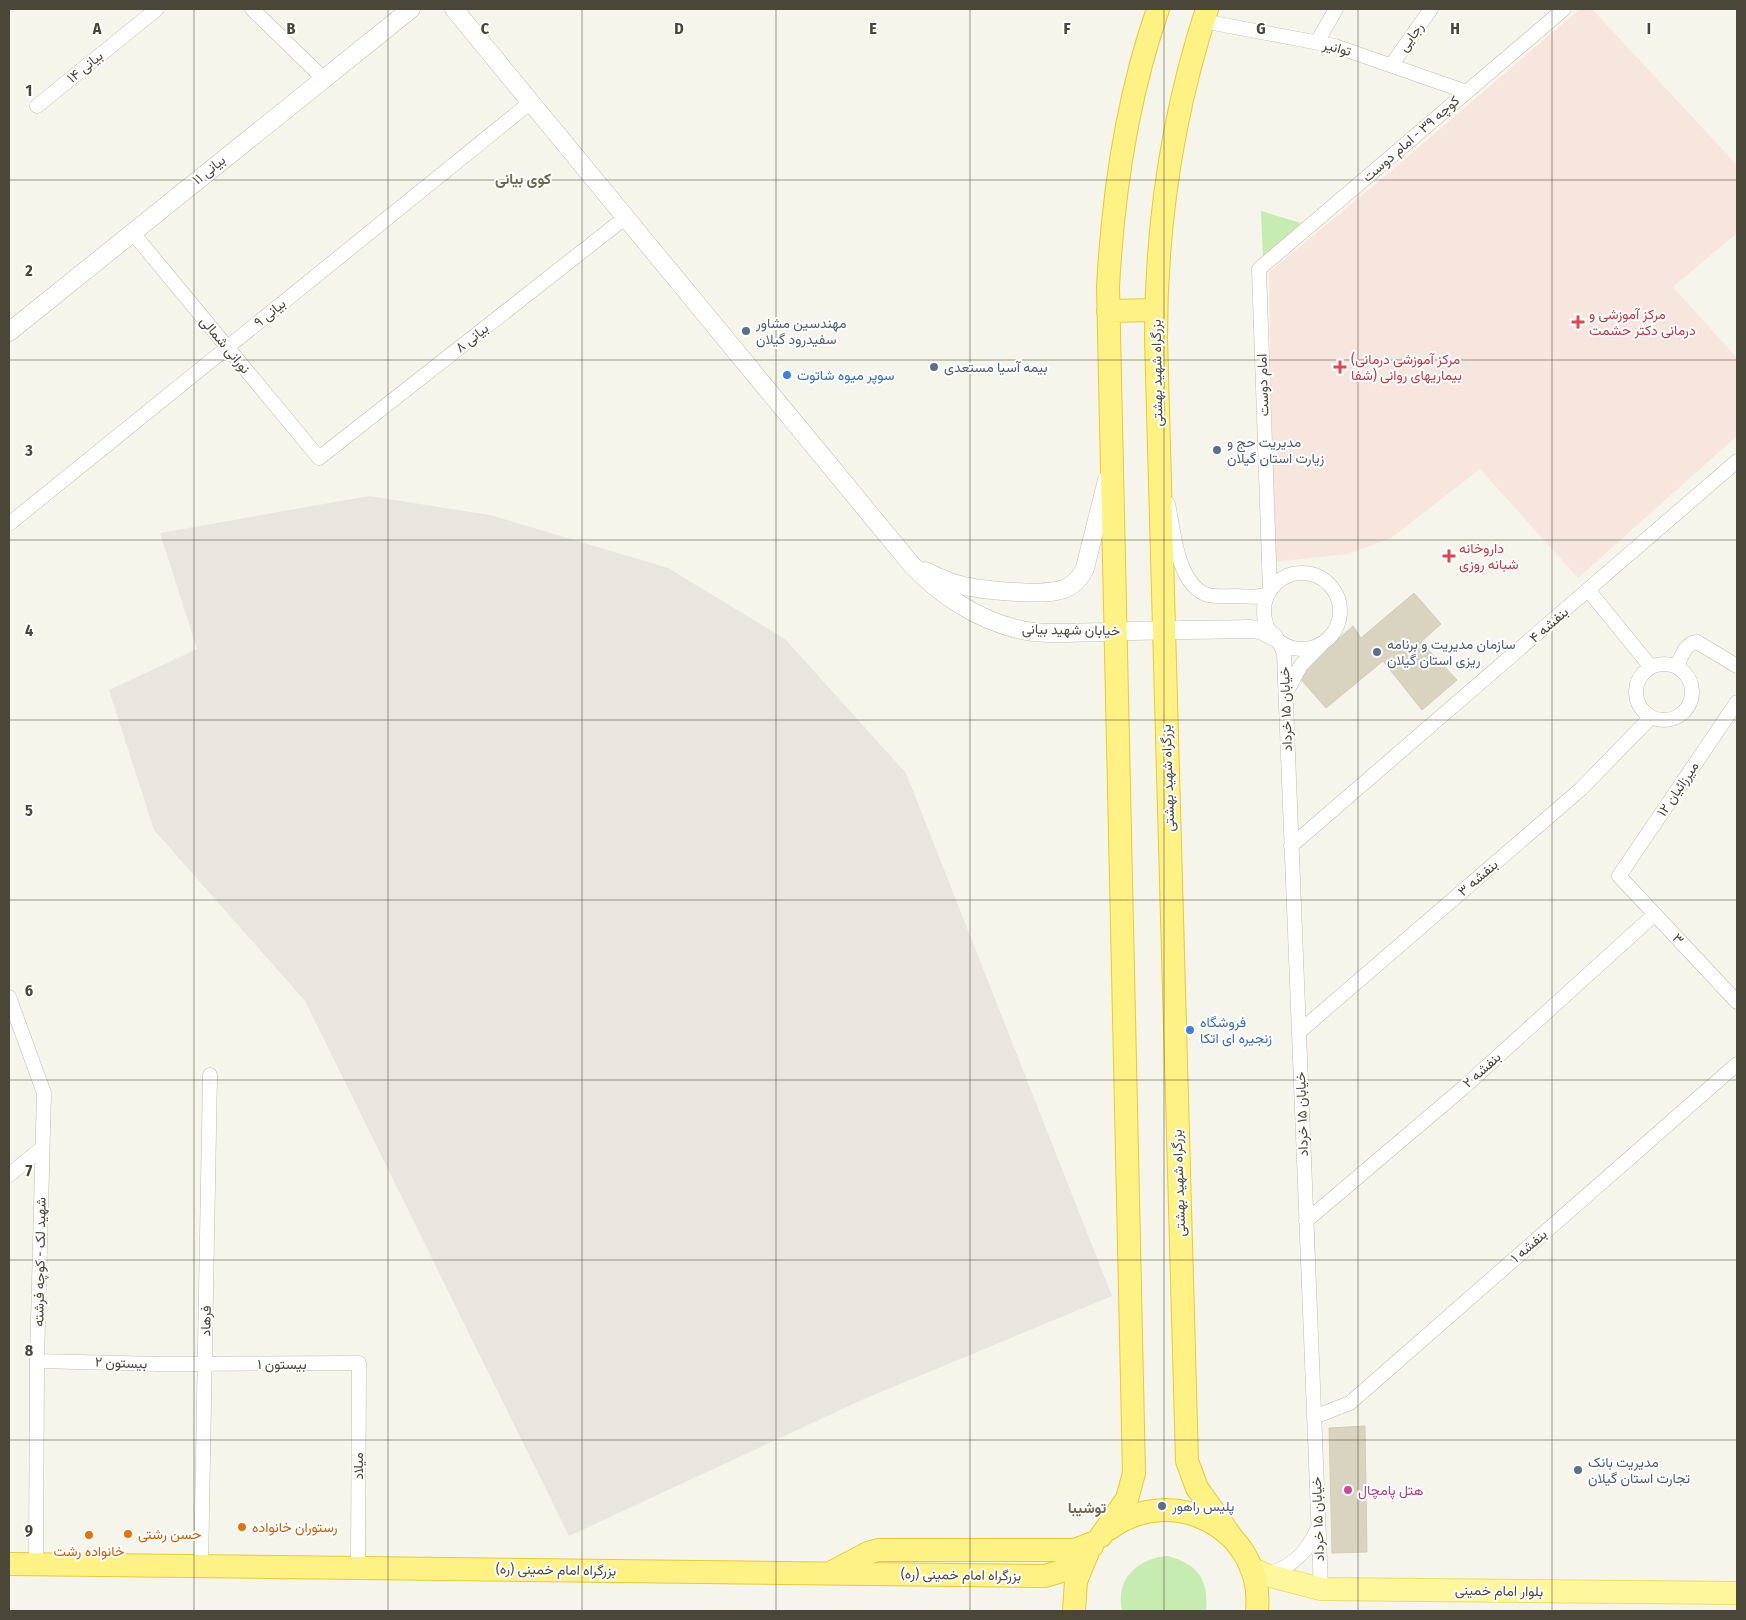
<svg xmlns="http://www.w3.org/2000/svg" width="1746" height="1620" font-family="'Fira Sans Condensed',Vazirmatn,sans-serif">
  <rect width="100%" height="100%" fill="#f6f5eb"/>
  <!-- industrial -->
  <path fill="#e9e6df" d="M 369,496 L 490,515 L 668,568 L 785,639 L 906,773 L 1112,1296 L 864,1399 L 569,1536 L 305,1001 L 154,830 L 109,690 L 197,649 L 160,533 Z"/>
  <!-- medical -->
  <path fill="#f7e6de" d="M 1580,9 L 1592,9 L 1737,165 L 1737,233 L 1673,287 L 1737,358 L 1737,436 L 1578,578 L 1480,469 L 1391,538 L 1347,554 L 1273,562 L 1269,272 L 1377,183 Z"/>
  <!-- green -->
  <path fill="#c6ecb1" d="M 1261,211 L 1301,223 L 1263,258 Z
    M 1168,1556 C 1198,1564 1209,1580 1206,1611 L 1122,1611 C 1115,1579 1138,1558 1168,1556 Z"/>
  <!-- building -->
  <path fill="#d9d4bf" stroke="#d4ceb2" d="M 1414,593 L 1441,624 L 1421,642 L 1457,680 L 1422,710 L 1383,661 L 1326,708 L 1297,675 L 1353,626 L 1361,638 Z
    M 1365,1426 L 1367,1552 L 1332,1553 L 1329,1428 Z"/>
  <g fill="none" stroke-linecap="round" stroke-linejoin="round">
    <defs>
      <path id="minor" d="M 252,9 L 324,79
        M 1203,21 L 1335,46 L 1467,92
        M 1317,42 L 1336,9
        M 1392,64 L 1431,9
        M 37,106 L 157,9
        M 132,232 L 319,458 L 626,217
        M 1168,504 C 1174,532 1177,585 1208,595 C 1217,597 1226,596 1235,596 C 1246,596 1260,599 1269,593
        M 9,524 L 531,102
        M1264 611a38 38 0 1 1 76 0a38 38 0 1 1-76 0Z
        M 1270,591 L 1259,269 L 1564,9
        M 1589,591 L 1651,667
        M 1278,640 L 1284,653 L 1321,1589
        M1636 692a28 28 0 1 1 56 0a28 28 0 1 1-56 0Z
        M 1677,667 C 1681,657 1685,643 1697,642 L 1737,666
        M 1287,691 L 1301,665 L 1320,646
        M 1737,702 L 1619,876 L 1737,1002
        M 1291,846 L 1737,461
        M 9,997 L 44,1093 L 37,1361 L 36,1564
        M 1299,1032 L 1581,789 L 1651,717
        M 9,1175 L 42,1148
        M 1306,1221 L 1463,1088 L 1655,914
        M 37,1361 L 160,1364 L 359,1363 L 358,1568
        M 1314,1417 L 1350,1403 L 1737,1064
        M 201,1566 L 210,1075
        M 1266,1574 C 1290,1569 1307,1552 1317,1530"/>
      <path id="tertiary" d="M 454,9 L 911,564 C 939,594 976,619 1017,629 C 1044,636 1076,632 1104,632 C 1153,630 1201,630 1249,629 L 1261,630 L 1274,637
        M 9,332 L 411,9
        M 925,571 C 934,575 943,580 953,583 C 975,590 1043,597 1064,589 C 1074,585 1081,577 1085,568 L 1107,480"/>
      <path id="primary" d="M 1251,1568 L 1263,1574 L 1321,1589 L 1737,1593"/>
      <path id="trunk" d="M 1207,9 C 1172,116 1156,226 1156,338 L 1187,1461 L 1197,1488 L 1233,1539
        M 1108,311 L 1156,310
        M 1109,1529 C 1174,1481 1265,1530 1257,1611
        M 1101,1536 L 1127,1499 L 1134,1473 L 1108,287 C 1113,193 1127,98 1158,9
        M 9,1564 L 1045,1576 L 1065,1570 L 1092,1546
        M 832,1572 L 868,1553 L 878,1550 L 1075,1550 L 1093,1543
        M 1074,1611 L 1076,1581 L 1088,1552"/>
    </defs>
    <!-- minor casing -->
    <use href="#minor" stroke="#c2bfac" stroke-width="15"/>
    <!-- tertiary casing -->
    <use href="#tertiary" stroke="#c2bfac" stroke-width="19"/>
    <!-- primary casing -->
    <use href="#primary" stroke="#ecdf63" stroke-width="24"/>
    <!-- trunk casing -->
    <use href="#trunk" stroke="#e8ca33" stroke-width="24"/>
    <!-- minor -->
    <use href="#minor" stroke="#fff" stroke-width="14"/>
    <!-- tertiary -->
    <use href="#tertiary" stroke="#fff" stroke-width="18"/>
    <!-- primary -->
    <use href="#primary" stroke="#fff79b" stroke-width="22"/>
    <!-- trunk -->
    <use href="#trunk" stroke="#fff284" stroke-width="22"/>
  </g>
  <!-- grid -->
  <path fill="none" stroke="#4b4738" stroke-width="1" stroke-opacity="0.55" d="M 194,9 L 194,1611M 388,9 L 388,1611M 582,9 L 582,1611M 776,9 L 776,1611M 970,9 L 970,1611M 1164,9 L 1164,1611M 1358,9 L 1358,1611M 1552,9 L 1552,1611M 9,180 L 1737,180M 9,360 L 1737,360M 9,540 L 1737,540M 9,720 L 1737,720M 9,900 L 1737,900M 9,1080 L 1737,1080M 9,1260 L 1737,1260M 9,1440 L 1737,1440"/>
  <!-- markers -->
  <g fill="#e0444e" stroke="#fff" stroke-width="2">
    <path d="M1575.5 314.5h5v5h5v5h-5v5h-5v-5h-5v-5h5z"/>
    <path d="M1337.5 359.5h5v5h5v5h-5v5h-5v-5h-5v-5h5z"/>
    <path d="M1446.5 548.5h5v5h5v5h-5v5h-5v-5h-5v-5h5z"/>
  </g>
  <g fill="#5c6f8a" stroke="#fff" stroke-width="2">
    <circle cx="746" cy="331" r="5"/>
    <circle cx="934" cy="367" r="5"/>
    <circle cx="1217" cy="450" r="5"/>
    <circle cx="1377" cy="652" r="5"/>
    <circle cx="1578" cy="1470" r="5"/>
    <circle cx="1162" cy="1506" r="5"/>
  </g>
  <g fill="#3f7fe0" stroke="#fff" stroke-width="2">
    <circle cx="787" cy="375" r="5"/>
    <circle cx="1190" cy="1030" r="5"/>
  </g>
  <circle fill="#d1479c" stroke="#fff" stroke-width="2" cx="1348" cy="1490" r="5"/>
  <g fill="#e8710a" stroke="#fff" stroke-width="2">
    <circle cx="242" cy="1527" r="5"/>
    <circle cx="128" cy="1534" r="5"/>
    <circle cx="89" cy="1535" r="5"/>
  </g>
  <g text-anchor="middle" dominant-baseline="central" stroke-width="4" stroke-linejoin="round" paint-order="stroke">
    <!-- street labels -->
    <g font-size="14" fill="#4b4738" stroke="#fff">
      <text transform="translate(1411 37) rotate(-54)">رجایی</text>
      <text transform="translate(1337 48) rotate(15)">توانیر</text>
      <text transform="translate(85 67) rotate(-39)">بیانی ۱۴</text>
      <text transform="translate(1411 139) rotate(-41)">کوچه ۳۹ - امام دوست</text>
      <text transform="translate(209 170) rotate(-39)">بیانی ۱۱</text>
      <text transform="translate(270 313) rotate(-39)">بیانی ۹</text>
      <text transform="translate(472 338) rotate(-38)">بیانی ۸</text>
      <text transform="translate(225 345) rotate(50)">نورانی شمالی</text>
      <text transform="translate(1157 373) rotate(-91)">بزرگراه شهید بهشتی</text>
      <text transform="translate(1263 385) rotate(-92)">امام دوست</text>
      <text transform="translate(1549 625) rotate(-41)">بنفشه ۴</text>
      <text transform="translate(1071 630) rotate(1)">خیابان شهید بیانی</text>
      <text transform="translate(1286 709) rotate(-92)">خیابان ۱۵ خرداد</text>
      <text transform="translate(1168 778) rotate(-92)">بزرگراه شهید بهشتی</text>
      <text transform="translate(1678 789) rotate(-56)">میرزائیان ۱۲</text>
      <text transform="translate(1478 878) rotate(-41)">بنفشه ۳</text>
      <text transform="translate(1678 939) rotate(47)">۳</text>
      <text transform="translate(1482 1070) rotate(-42)">بنفشه ۲</text>
      <text transform="translate(1302 1114) rotate(-92)">خیابان ۱۵ خرداد</text>
      <text transform="translate(1179 1183) rotate(-92)">بزرگراه شهید بهشتی</text>
      <text transform="translate(1529 1246) rotate(-41)">بنفشه ۱</text>
      <text transform="translate(40 1262) rotate(-89)">شهید لک - کوچه فرشته</text>
      <text transform="translate(206 1321) rotate(-89)">فرهاد</text>
      <text transform="translate(121 1363) rotate(2)">بیستون ۲</text>
      <text x="282" y="1364">بیستون ۱</text>
      <text transform="translate(358 1466) rotate(-90)">میلاد</text>
      <text transform="translate(1318 1519) rotate(-92)">خیابان ۱۵ خرداد</text>
      <text transform="translate(556 1570) rotate(1)">بزرگراه امام خمینی (ره)</text>
      <text transform="translate(961 1575) rotate(1)">بزرگراه امام خمینی (ره)</text>
      <text transform="translate(1499 1591) rotate(1)">بلوار امام خمینی</text>
    </g>
    <!-- health labels -->
    <g font-size="14" fill="#be3a42" stroke="#fff" text-anchor="start">
      <text x="1589" y="314">مرکز آموزشی و<tspan x="1589" dy="16">‌درمانی دکتر حشمت</tspan></text>
      <text x="1351" y="359">(مرکز آموزشی درمانی<tspan x="1351" dy="16">بیماریهای روانی (شفا</tspan></text>
      <text x="1459" y="548">داروخانه<tspan x="1459" dy="16">شبانه روزی</tspan></text>
    </g>
    <!-- service labels -->
    <g font-size="14" fill="#4e5e75" stroke="#fff" text-anchor="start">
      <text x="756" y="323">مهندسین مشاور<tspan x="756" dy="16">سفیدرود گیلان</tspan></text>
      <text x="944" y="367">بیمه آسیا مستعدی</text>
      <text x="1227" y="442">مدیریت حج و<tspan x="1227" dy="16">زیارت استان گیلان</tspan></text>
      <text x="1387" y="644">سازمان مدیریت و برنامه<tspan x="1387" dy="16">ریزی استان گیلان</tspan></text>
      <text x="1588" y="1462">مدیریت بانک<tspan x="1588" dy="16">تجارت استان گیلان</tspan></text>
      <text x="1172" y="1506">پلیس راهور</text>
    </g>
    <!-- shop labels -->
    <g font-size="14" fill="#366cbe" stroke="#fff" text-anchor="start">
      <text x="797" y="375">سوپر میوه شاتوت</text>
      <text x="1200" y="1022">فروشگاه<tspan x="1200" dy="16">زنجیره ای اتکا</tspan></text>
    </g>
    <!-- hotel labels -->
    <g font-size="14" fill="#b23c85" stroke="#fff" text-anchor="start">
      <text x="1358" y="1490">هتل پامچال</text>
    </g>
    <!-- food labels -->
    <g font-size="14" fill="#c56008" stroke="#fff" text-anchor="start">
      <text x="252" y="1527">رستوران خانواده</text>
      <text x="138" y="1534">حسن رشتی</text>
      <text x="89" y="1551" text-anchor="middle">خانواده رشت</text>
    </g>
    <!-- neighbourhood labels -->
    <g font-size="15" font-weight="bold" fill="#6f684e" stroke="#fff">
      <text x="523" y="179">کوی بیانی</text>
      <text x="1087" y="1508">توشیبا</text>
    </g>
  </g>
  <g font-size="16" text-anchor="middle" font-weight="bold" fill="#4b4738" stroke="#fff" stroke-width="4" stroke-linejoin="round" paint-order="stroke">
    <text x="97" y="34">A</text>
    <text x="291" y="34">B</text>
    <text x="485" y="34">C</text>
    <text x="679" y="34">D</text>
    <text x="873" y="34">E</text>
    <text x="1067" y="34">F</text>
    <text x="1261" y="34">G</text>
    <text x="1455" y="34">H</text>
    <text x="1649" y="34">I</text>
    <text x="29" y="96">1</text>
    <text x="29" y="276">2</text>
    <text x="29" y="456">3</text>
    <text x="29" y="636">4</text>
    <text x="29" y="816">5</text>
    <text x="29" y="996">6</text>
    <text x="29" y="1176">7</text>
    <text x="29" y="1356">8</text>
    <text x="29" y="1536">9</text>
  </g>
  <!-- border -->
  <rect width="1746" height="1620" fill="none" stroke="#4b4738" stroke-width="20"/>
</svg>
